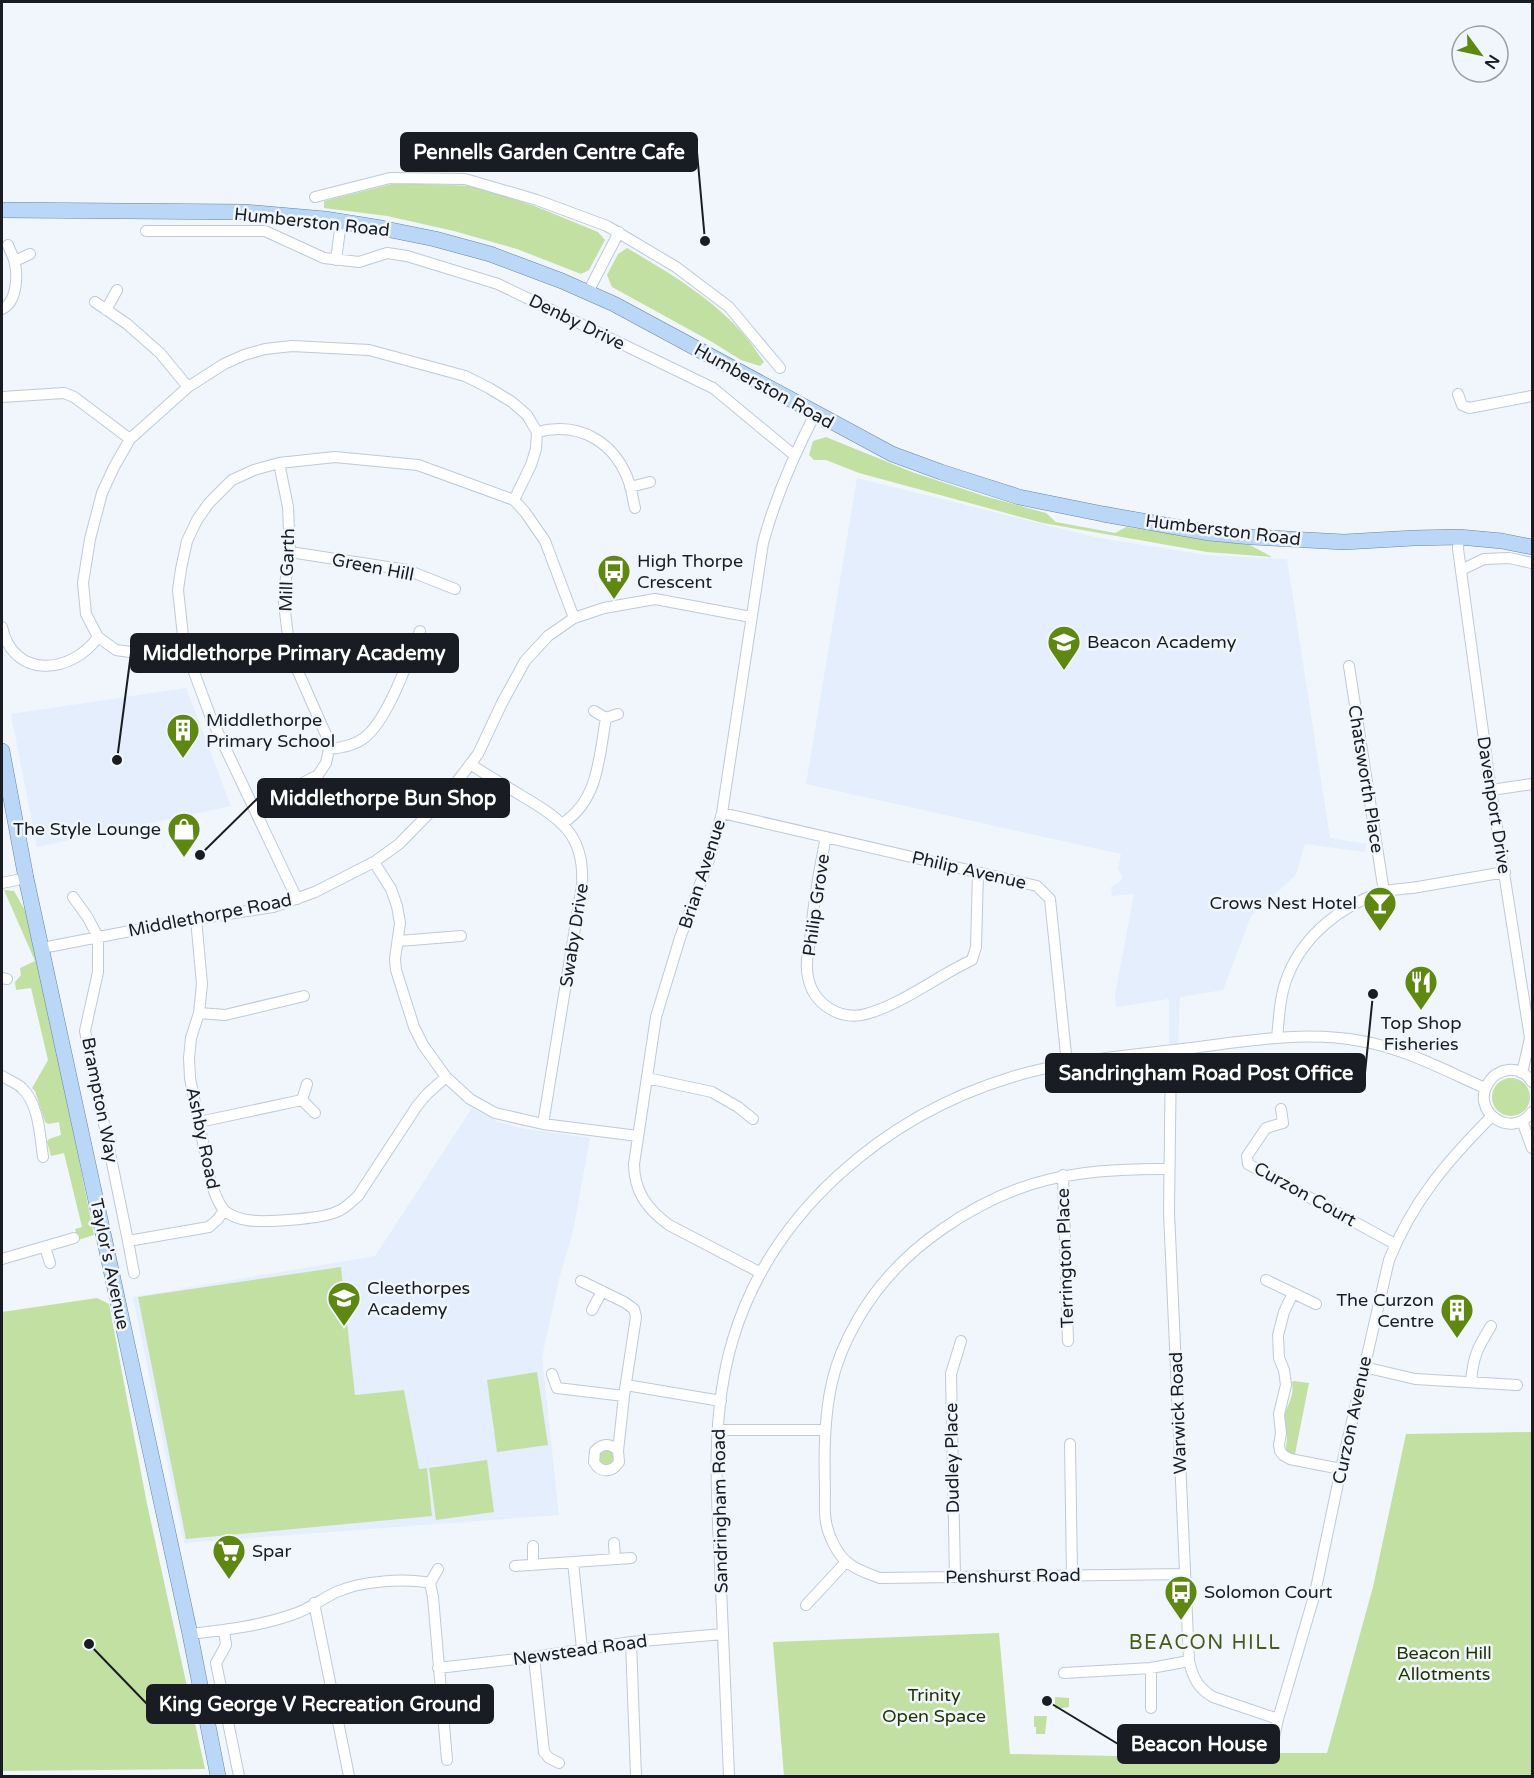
<svg xmlns="http://www.w3.org/2000/svg" width="1534" height="1778" font-family="'Varela Round',sans-serif">
  <rect width="100%" height="100%" fill="#f0f6fc"/>
  <!-- built -->
  <path fill="#e4eefc" d="M 857,478 L 1099,538 L 1207,555 L 1287,559 L 1330,838 L 1367,844 L 1364,852 L 1305,844 L 1296,875 L 1251,916 L 1223,990 L 1180,997 L 1178,1044 L 1169,1044 L 1169,999 L 1116,1007 L 1115,995 L 1134,894 L 1112,896 L 1111,887 L 1118,883 L 1123,878 L 1118,869 L 1121,854 L 806,784 Z
    M 186,688 L 231,806 L 37,847 L 11,714 Z
    M 472,1108 L 498,1122 L 520,1128 L 590,1138 L 573,1231 L 559,1279 L 542,1357 L 559,1515 L 184,1543 L 133,1297 L 375,1256 Z"/>
  <!-- green -->
  <path fill="#c2e0a1" d="M 396,183 L 475,186 L 537,207 L 598,232 L 605,240 L 589,270 L 581,274 L 517,249 L 454,231 L 387,216 L 324,208 L 324,201 Z
    M 627,248 C 670,273 715,300 747,338 C 753,346 758,354 764,362 L 760,366 L 741,360 L 712,342 L 612,287 L 607,275 L 618,254 Z
    M 826,437 L 912,472 L 984,496 L 1046,513 L 1056,522 L 1115,533 L 1126,527 L 1250,545 L 1272,557 L 1207,552 L 1043,523 L 859,473 L 826,460 L 814,460 L 809,455 L 813,441 Z
    M 4,890 L 14,891 L 31,921 L 94,1235 L 78,1240 L 75,1229 L 82,1227 L 64,1153 L 51,1156 L 47,1142 L 49,1139 L 61,1135 L 59,1122 L 48,1124 L 45,1122 L 35,1091 L 32,1088 L 48,1060 L 31,988 L 16,990 L 15,982 L 21,975 L 20,968 L 35,961 Z
    M1492 1097a19 19 0 1 1 38 0a19 19 0 1 1-38 0Z
    M 341,1267 L 355,1395 L 404,1390 L 419,1469 L 427,1468 L 432,1516 L 186,1539 L 138,1297 Z
    M 97,1298 L 109,1304 L 147,1504 L 205,1769 L 2,1771 L 2,1312 Z
    M 537,1372 L 548,1445 L 497,1452 L 487,1380 Z
    M 1294,1381 L 1309,1383 L 1295,1454 L 1287,1453 C 1285,1447 1287,1444 1287,1438 C 1287,1432 1284,1426 1284,1419 C 1286,1405 1295,1398 1292,1382 Z
    M 1532,1432 L 1532,1776 L 784,1776 L 773,1642 L 999,1633 L 1010,1754 L 1167,1757 L 1166,1730 L 1209,1732 L 1211,1753 L 1327,1753 L 1373,1587 L 1406,1434 Z
    M598 1458a8 8 0 1 1 16 0a8 8 0 1 1-16 0Z
    M 487,1460 L 494,1512 L 436,1520 L 429,1468 Z
    M 1055,1697 L 1069,1698 L 1069,1707 L 1055,1709 Z
    M 1034,1716 L 1047,1716 L 1045,1734 L 1036,1734 L 1036,1727 L 1034,1727 Z"/>
  <g fill="none" stroke-linecap="round" stroke-linejoin="round">
    <defs>
      <path id="street" d="M 315,197 L 390,178 L 465,179 L 537,200 L 607,226 L 676,267 L 729,307 L 780,368
        M 146,231 L 265,231 L 324,258 L 359,262 L 387,253 L 407,256 L 498,284 L 713,388 L 794,455
        M 336,260 L 341,222
        M 15,261 L 30,254
        M 588,292 L 619,232
        M 95,302 L 127,324 L 160,353 L 188,387
        M 2,309 C 16,303 18,278 15,264 C 14,257 10,251 8,245
        M 106,310 L 117,290
        M 1458,394 L 1462,405 L 1469,408 L 1532,396
        M 2,397 L 64,393 L 74,397 L 130,439
        M 537,432 C 580,421 616,442 630,485 C 632,492 633,500 635,508
        M 630,487 L 650,482
        M 1459,537 L 1458,549 L 1491,790 L 1530,1038 L 1522,1073
        M 290,552 L 407,570 L 455,589
        M 1461,570 L 1484,559 L 1509,558 L 1532,563
        M 2,627 C 13,679 71,675 98,637
        M 393,642 L 411,651
        M 184,645 L 130,652 L 116,650 L 98,637 L 86,614 L 83,583 L 90,539 L 102,493 L 114,467 L 130,439 L 188,387 L 224,364 L 244,355 L 265,349 L 292,346 L 369,350 L 465,376 L 489,388 L 512,402 L 527,415 L 537,432 L 536,449 L 531,465 L 514,500
        M 1349,666 L 1384,892
        M 594,711 L 606,718 L 618,714
        M 329,749 C 340,748 355,745 364,738 C 388,720 408,660 420,631
        M 470,764 C 487,775 504,785 522,796 C 561,819 585,835 582,885 L 543,1124
        M 1491,790 L 1532,784
        M 254,809 L 318,775 L 326,763 L 329,749 L 327,737 L 296,667 L 289,644 L 284,604 L 285,585 L 290,552 L 288,507 L 279,463
        M 722,813 L 1037,886 L 1050,899 L 1067,1064
        M 563,823 C 599,800 599,756 606,718
        M 826,837 C 819,871 813,906 810,941 C 808,953 805,965 808,977 C 813,1004 840,1021 866,1014 C 901,1005 939,975 972,960 L 976,947 L 978,873
        M 374,862 L 391,889 L 397,906 L 400,923 L 395,959 L 396,970 L 414,1027 L 423,1045 L 446,1077 L 470,1099 L 495,1113 L 543,1124 L 638,1136
        M 2,883 L 26,878
        M 73,897 L 88,918 L 98,937 L 98,972 L 85,1031 L 128,1241 L 134,1273
        M 297,899 L 211,718 L 184,645 L 178,590 L 181,569 L 187,541 L 197,520 L 209,503 L 232,480 L 254,470 L 279,463 L 335,457 L 418,465 L 514,500 L 525,512 L 545,541 L 574,618
        M 196,919 L 202,984 L 199,1013 L 191,1038 L 189,1058 L 190,1078 L 211,1183 C 215,1193 218,1205 226,1212 C 232,1216 240,1219 247,1220 C 264,1223 320,1219 336,1212 C 345,1209 351,1202 358,1196 L 417,1106 L 427,1094 L 446,1077
        M 399,941 L 461,936
        M 42,948 L 177,922 L 273,907 L 315,892 L 374,862 L 399,844 L 446,796 L 478,754 L 502,703 L 525,661 L 548,636 L 574,618 L 604,608 L 655,599 L 751,617
        M 2,978 L 7,979
        M 199,1013 L 225,1015 L 304,996
        M 1277,1038 C 1279,1017 1280,994 1288,975 C 1305,934 1341,906 1382,892 C 1393,889 1407,889 1418,887 C 1447,882 1476,877 1505,872
        M 1171,1051 L 1169,1212 L 1189,1661 C 1193,1678 1198,1688 1213,1697 L 1278,1719
        M 2,1076 C 8,1080 17,1083 22,1088 C 39,1104 40,1136 43,1157
        M 647,1078 L 712,1092 L 738,1107 L 753,1119
        M 1532,1082 C 1527,1074 1518,1069 1508,1070 C 1501,1071 1493,1075 1489,1082 C 1469,1110 1511,1141 1532,1112
        M 307,1084 L 302,1100 L 315,1113
        M 1281,1109 L 1283,1123 L 1266,1128 L 1247,1156 L 1248,1164 L 1395,1244
        M 1522,1121 L 1532,1148
        M 199,1122 L 302,1100
        M 1169,1169 C 1080,1168 1016,1177 941,1230 C 908,1253 878,1284 858,1319 C 847,1338 837,1360 832,1382 C 824,1418 824,1454 825,1490 C 825,1501 824,1512 826,1522 C 828,1535 837,1554 847,1562 C 856,1570 869,1574 880,1578 L 1184,1574
        M 1063,1175 L 1068,1341
        M 128,1241 L 209,1227 L 218,1219 L 224,1210
        M 45,1247 L 50,1263
        M 2,1259 L 74,1238
        M 761,1273 L 669,1225 C 647,1209 634,1191 634,1164 L 656,1017 L 680,938 L 709,860 L 722,813 L 763,543 C 775,498 794,455 815,414
        M 1266,1280 L 1293,1293
        M 581,1281 L 624,1302 L 634,1309 L 636,1317 L 624,1396 L 618,1451 L 619,1462 C 612,1473 600,1473 594,1462 L 595,1451 C 602,1443 611,1443 618,1451
        M 1316,1304 L 1293,1293 L 1284,1312 L 1278,1335 L 1279,1358 L 1284,1370 L 1286,1385 L 1279,1414 L 1281,1433 L 1279,1445 L 1280,1451 L 1283,1455 L 1290,1459 L 1341,1469
        M 592,1310 L 602,1291
        M 1364,1367 L 1415,1379 L 1517,1385
        M 552,1374 L 557,1388 L 624,1396
        M 1471,1382 C 1473,1356 1478,1347 1491,1326
        M 626,1385 L 721,1401
        M 718,1430 L 824,1430
        M 1070,1444 L 1072,1575
        M 614,1543 L 615,1559
        M 533,1546 L 533,1565
        M 573,1562 L 582,1649
        M 515,1566 L 631,1558
        M 438,1569 L 430,1583 L 433,1597 L 447,1760
        M 955,1577 L 951,1374 L 961,1341
        M 314,1603 L 349,1776
        M 806,1605 L 846,1562
        M 224,1630 L 226,1645 L 216,1663 L 239,1776
        M 190,1634 C 225,1630 261,1626 294,1614 C 310,1609 324,1597 339,1591 C 363,1581 404,1578 430,1583
        M 631,1642 L 636,1776
        M 534,1657 L 544,1752 L 549,1758 L 559,1763
        M 438,1668 L 534,1657 L 631,1642 L 723,1634
        M 1151,1668 L 1151,1708
        M 1064,1673 L 1151,1668 L 1189,1661
        M 1274,1753 L 1273,1742 L 1278,1719 L 1315,1593 L 1341,1469 L 1389,1260 C 1413,1201 1447,1161 1492,1116
        M 729,1776 C 726,1706 723,1635 720,1564 C 716,1489 711,1412 733,1339 C 772,1210 886,1115 1012,1077 C 1068,1060 1126,1056 1183,1049 C 1242,1042 1302,1030 1361,1041 C 1404,1048 1446,1071 1485,1088"/>
      <path id="primary" d="M 2,210 L 245,212 L 325,219 L 381,228 L 435,239 L 490,254 L 562,281 L 614,304 L 892,454 L 941,472 L 1019,497 L 1103,514 L 1210,533 L 1252,537 L 1344,542 L 1414,538 L 1459,537 L 1502,541 L 1532,547
        M 2,751 L 26,878 L 190,1634 L 218,1776"/>
    </defs>
    <!-- street casing -->
    <use href="#street" stroke="#bdcad9" stroke-width="12"/>
    <!-- primary casing -->
    <use href="#primary" stroke="#6584a9" stroke-width="16"/>
    <!-- street -->
    <use href="#street" stroke="#fff" stroke-width="10"/>
    <!-- primary -->
    <use href="#primary" stroke="#bbd7f7" stroke-width="15"/>
  </g>
  <!-- icons -->
  <defs>
    <symbol id="bus-pin" viewBox="-11 -11 22 30"><path d="M0 17L-7.5 6A9.5 9.5 0 1 1 7.5 6Z" fill="#5f8813" stroke="#f0f6fc"/><path d="M-5-6H5V4H4V6H2V4H-2V6H-4V4H-5ZM-3.5-4V0h7V-4ZM-3.5 1.2v1.5H-2V1.2ZM2 1.2v1.5H3.5V1.2Z" fill="#fff"/></symbol>
    <symbol id="school-pin" viewBox="-11 -11 22 30"><path d="M0 17L-7.5 6A9.5 9.5 0 1 1 7.5 6Z" fill="#5f8813" stroke="#f0f6fc"/><path d="M0-5L7-2L0 1L-7-2ZM-4 1L0 2.5L4 1V4Q0 6-4 4Z" fill="#fff"/></symbol>
    <symbol id="building-pin" viewBox="-11 -11 22 30"><path d="M0 17L-7.5 6A9.5 9.5 0 1 1 7.5 6Z" fill="#5f8813" stroke="#f0f6fc"/><path d="M-4-6H4V6H1V3H-1V6H-4ZM-2.5-4.3h1.7v1.8h-1.7ZM.8-4.3h1.7v1.8H.8ZM-2.5-1h1.7V.8h-1.7ZM.8-1h1.7V.8H.8Z" fill="#fff"/></symbol>
    <symbol id="shop-pin" viewBox="-11 -11 22 30"><path d="M0 17L-7.5 6A9.5 9.5 0 1 1 7.5 6Z" fill="#5f8813" stroke="#f0f6fc"/><path d="M-5-2.5h2.3a2.7 3.5 0 0 1 5.4 0H5L5.5 6h-11ZM-1.5-2.5h3a1.5 2.3 0 0 0-3 0Z" fill="#fff"/></symbol>
    <symbol id="bar-pin" viewBox="-11 -11 22 30"><path d="M0 17L-7.5 6A9.5 9.5 0 1 1 7.5 6Z" fill="#5f8813" stroke="#f0f6fc"/><path d="M-6-5H6L.8 .8V4.5H3.5V6h-7V4.5H-.8V.8Z" fill="#fff"/></symbol>
    <symbol id="restaurant-pin" viewBox="-11 -11 22 30"><path d="M0 17L-7.5 6A9.5 9.5 0 1 1 7.5 6Z" fill="#5f8813" stroke="#f0f6fc"/><path d="M-5-6h1v4h1v-4h1v4h1v-4h1v5L-1.5 .5V6h-2V.5L-5-1ZM5-6V6H3V1.5H1.5Q1.5-4 5-6Z" fill="#fff"/></symbol>
    <symbol id="supermarket-pin" viewBox="-11 -11 22 30"><path d="M0 17L-7.5 6A9.5 9.5 0 1 1 7.5 6Z" fill="#5f8813" stroke="#f0f6fc"/><path d="M-6-5.5h2.5l.6 2H6L4.5 2H-2.5L-4.4-4H-6ZM-1.5 3.2a1.3 1.3 0 1 0 .1 0ZM3 3.2a1.3 1.3 0 1 0 .1 0Z" fill="#fff"/></symbol>
  </defs>
  <g fill-rule="evenodd">
    <use href="#bus-pin" x="595" y="552" width="38" height="52"/>
    <use href="#school-pin" x="1045" y="623" width="38" height="52"/>
    <use href="#building-pin" x="164" y="711" width="38" height="52"/>
    <use href="#shop-pin" x="165" y="810" width="38" height="52"/>
    <use href="#bar-pin" x="1361" y="884" width="38" height="52"/>
    <use href="#restaurant-pin" x="1402" y="963" width="38" height="52"/>
    <use href="#school-pin" x="325" y="1279" width="38" height="52"/>
    <use href="#building-pin" x="1438" y="1291" width="38" height="52"/>
    <use href="#supermarket-pin" x="210" y="1532" width="38" height="52"/>
    <use href="#bus-pin" x="1162" y="1573" width="38" height="52"/>
  </g>
  <g text-anchor="middle" dominant-baseline="central" stroke-width="5" stroke-linejoin="round" paint-order="stroke">
    <!-- street labels -->
    <g font-size="18" fill="#191d23" stroke="#f0f6fc">
      <text transform="translate(312 222) rotate(6)">Humberston Road</text>
      <text transform="translate(577 322) rotate(26)">Denby Drive</text>
      <text transform="translate(764 386) rotate(29)">Humberston Road</text>
      <text transform="translate(1223 530) rotate(7)">Humberston Road</text>
      <text transform="translate(373 567) rotate(11)">Green Hill</text>
      <text transform="translate(287 570) rotate(-88)">Mill Garth</text>
      <text transform="translate(1366 779) rotate(81)">Chatsworth Place</text>
      <text transform="translate(1494 805) rotate(81)">Davenport Drive</text>
      <text transform="translate(969 870) rotate(13)">Philip Avenue</text>
      <text transform="translate(702 874) rotate(-72)">Brian Avenue</text>
      <text transform="translate(816 905) rotate(-82)">Philip Grove</text>
      <text transform="translate(210 915) rotate(-11)">Middlethorpe Road</text>
      <text transform="translate(574 935) rotate(-81)">Swaby Drive</text>
      <text transform="translate(100 1100) rotate(79)">Brampton Way</text>
      <text transform="translate(203 1138) rotate(78)">Ashby Road</text>
      <text transform="translate(1305 1194) rotate(29)">Curzon Court</text>
      <text transform="translate(1065 1258) rotate(-92)">Terrington Place</text>
      <text transform="translate(110 1264) rotate(78)">Taylor's Avenue</text>
      <text transform="translate(1178 1413) rotate(-92)">Warwick Road</text>
      <text transform="translate(1352 1420) rotate(-78)">Curzon Avenue</text>
      <text transform="translate(952 1458) rotate(-91)">Dudley Place</text>
      <text transform="translate(720 1511) rotate(-91)">Sandringham Road</text>
      <text transform="translate(1013 1576) rotate(-1)">Penshurst Road</text>
      <text transform="translate(580 1650) rotate(-8)">Newstead Road</text>
    </g>
    <!-- poi labels -->
    <g font-size="18" fill="#191d23" stroke="#f0f6fc" text-anchor="start">
      <text x="637" y="561">High Thorpe<tspan x="637" dy="21">Crescent</tspan></text>
      <text x="1087" y="642">Beacon Academy</text>
      <text x="206" y="720">Middlethorpe<tspan x="206" dy="21">Primary School</tspan></text>
      <text x="161" y="829" text-anchor="end">The Style Lounge</text>
      <text x="1357" y="903" text-anchor="end">Crows Nest Hotel</text>
      <text x="1421" y="1023" text-anchor="middle">Top Shop<tspan x="1421" dy="21">Fisheries</tspan></text>
      <text x="367" y="1288">Cleethorpes<tspan x="367" dy="21">Academy</tspan></text>
      <text x="1434" y="1300" text-anchor="end">The Curzon<tspan x="1434" dy="21">Centre</tspan></text>
      <text x="252" y="1551">Spar</text>
      <text x="1204" y="1592">Solomon Court</text>
    </g>
    <!-- park labels -->
    <g font-size="18" fill="#203300" stroke="#f0f6fc">
      <text x="1444" y="1653">Beacon Hill<tspan x="1444" dy="21">Allotments</tspan></text>
      <text x="934" y="1695">Trinity<tspan x="934" dy="21">Open Space</tspan></text>
    </g>
    <!-- neighbourhood labels -->
    <g font-size="20" letter-spacing="1.5" fill="#435d18" stroke="#f0f6fc">
      <text x="1205" y="1643">BEACON HILL</text>
    </g>
  </g>
  <!-- callouts -->
  <path fill="none" stroke="#191d23" stroke-width="2" d="M705 241L697 152M117 760L131 653M200 855L258 798M1373 994L1365 1073M89 1644L147 1704M1047 1701L1118 1744"/>
  <g fill="#191d23" stroke="#f0f6fc" stroke-width="2">
    <circle cx="705" cy="241" r="6"/>
    <circle cx="117" cy="760" r="6"/>
    <circle cx="200" cy="855" r="6"/>
    <circle cx="1373" cy="994" r="6"/>
    <circle cx="89" cy="1644" r="6"/>
    <circle cx="1047" cy="1701" r="6"/>
  </g>
  <g fill="#191d23" stroke="#191d23" stroke-width="2">
    <rect x="401" y="133" width="296" height="38" rx="6"/>
    <rect x="131" y="634" width="327" height="38" rx="6"/>
    <rect x="258" y="779" width="251" height="38" rx="6"/>
    <rect x="1046" y="1054" width="319" height="38" rx="6"/>
    <rect x="147" y="1685" width="346" height="38" rx="6"/>
    <rect x="1118" y="1725" width="161" height="38" rx="6"/>
  </g>
  <g font-size="20" text-anchor="middle" font-weight="bold" fill="#fff">
    <text x="549" y="159">Pennells Garden Centre Cafe</text>
    <text x="294" y="660">Middlethorpe Primary Academy</text>
    <text x="383" y="805">Middlethorpe Bun Shop</text>
    <text x="1206" y="1080">Sandringham Road Post Office</text>
    <text x="320" y="1711">King George V Recreation Ground</text>
    <text x="1199" y="1751">Beacon House</text>
  </g>
  <!-- border -->
  <rect width="1534" height="1778" fill="none" stroke="#191d23" stroke-width="6"/>
  <!-- north arrow -->
  <g transform="translate(1480 54) rotate(123)"><circle r="28" fill="#f0f6fc" stroke="#9a9fa5" stroke-width="1.5"/>
  <path d="M0-4.5L10 22L0 15L-10 22Z" fill="#5f8813"/>
  <text y="-9" font-size="16" font-weight="bold" text-anchor="middle" fill="#191d23">N</text>
  </g>
</svg>
